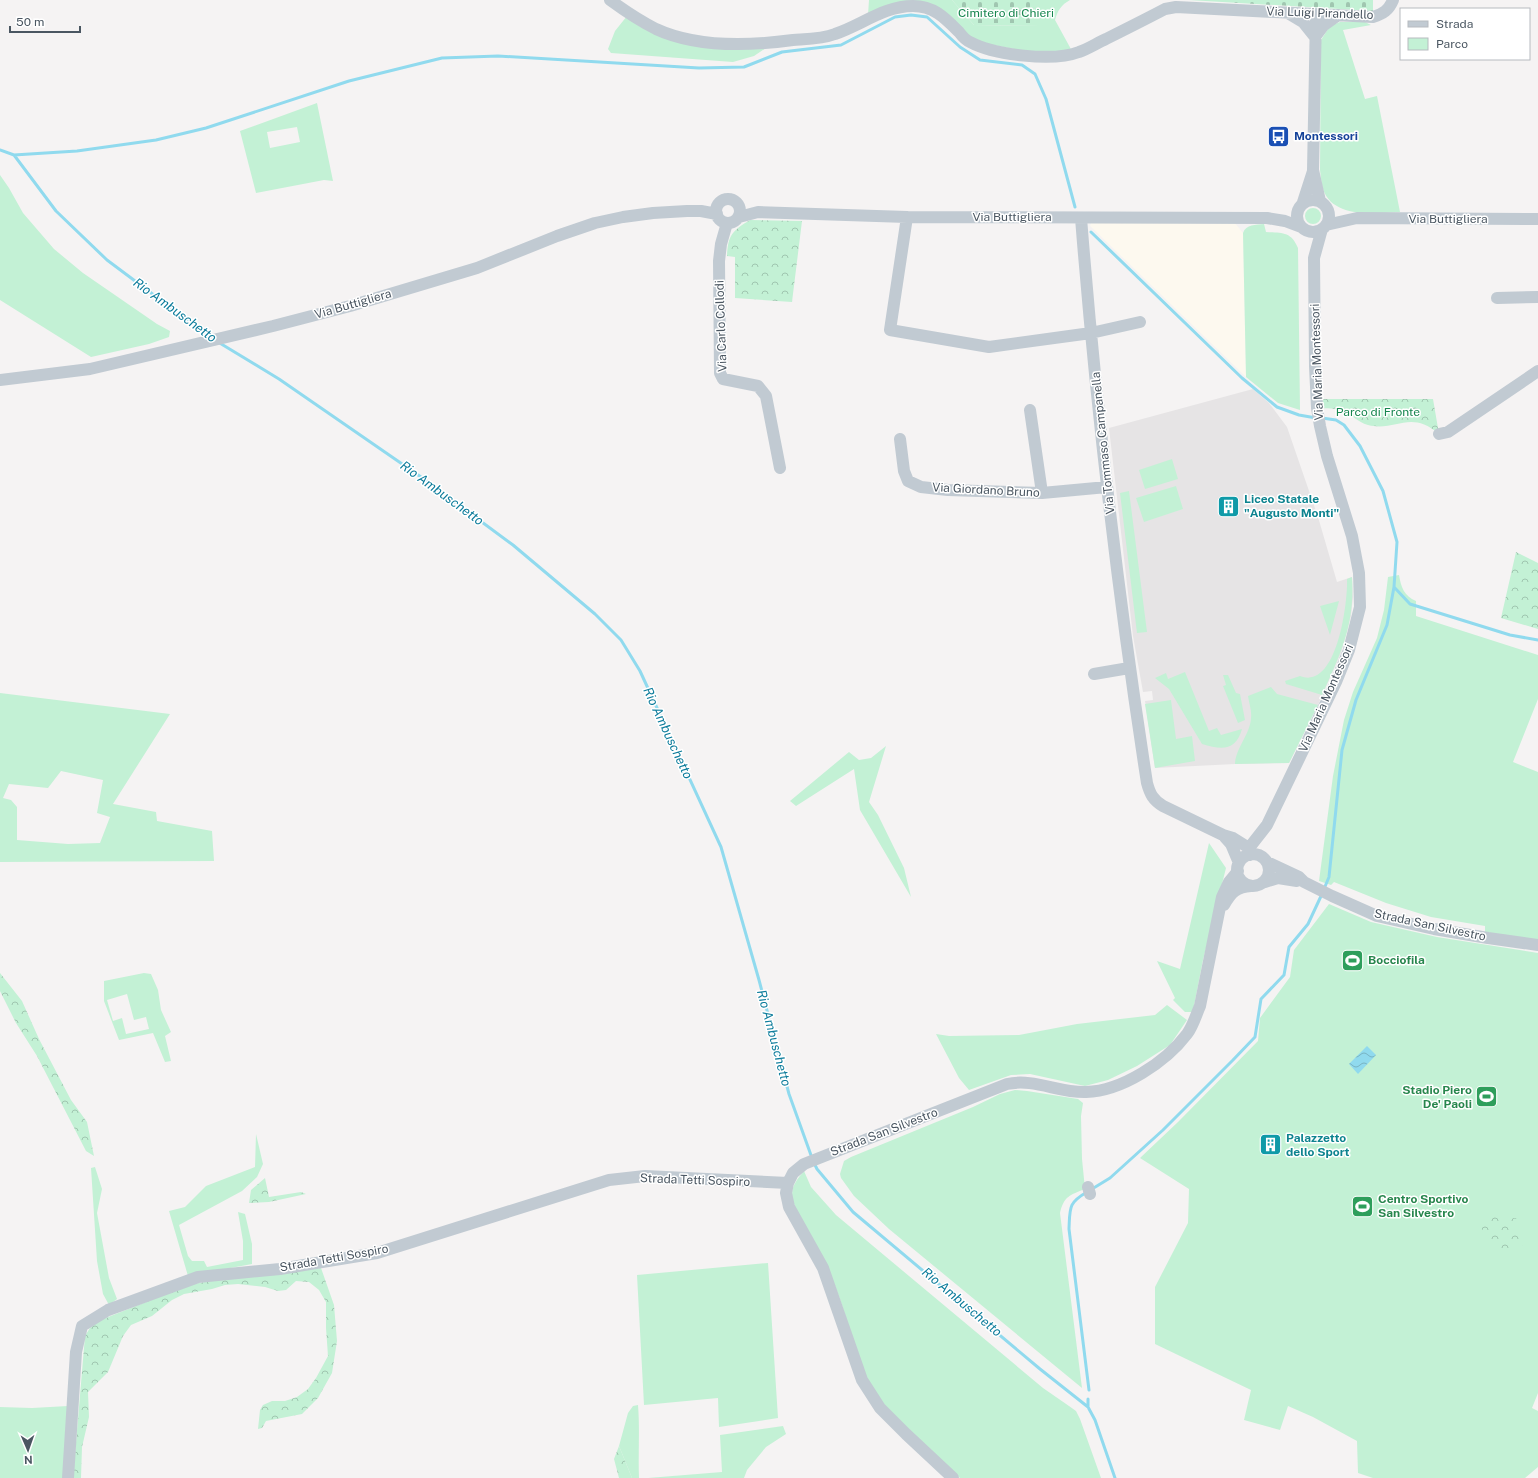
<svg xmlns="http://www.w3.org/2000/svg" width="1538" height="1478" font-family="'Public Sans',sans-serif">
  <defs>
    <pattern id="forest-crowns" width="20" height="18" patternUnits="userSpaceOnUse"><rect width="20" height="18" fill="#c3f1d5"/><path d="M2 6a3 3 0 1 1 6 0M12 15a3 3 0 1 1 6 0" fill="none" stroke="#a0c6b0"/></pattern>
    <pattern id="cemetery-stones" width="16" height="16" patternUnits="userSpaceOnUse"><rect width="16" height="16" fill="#c3f1d5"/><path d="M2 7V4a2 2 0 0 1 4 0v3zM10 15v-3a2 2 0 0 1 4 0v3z" fill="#a0c6b0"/></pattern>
    <pattern id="water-waves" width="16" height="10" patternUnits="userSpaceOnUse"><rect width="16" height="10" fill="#90daee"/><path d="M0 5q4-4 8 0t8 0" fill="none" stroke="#78b4c4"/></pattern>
  </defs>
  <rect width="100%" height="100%" fill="#f5f3f3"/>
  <!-- commercial -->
  <path fill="#fdf9ef" d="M 1091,223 L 1235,223 L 1243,233 L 1246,377 L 1090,226 Z"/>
  <!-- education -->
  <path fill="#e6e4e5" d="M 1253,389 L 1269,403 L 1287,427 L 1318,517 L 1337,582 L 1352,577 L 1353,597 L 1351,616 L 1341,653 L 1318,705 L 1289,763 L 1235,764 L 1155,768 L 1145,701 L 1153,700 L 1152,691 L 1143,692 L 1133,636 L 1109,428 Z"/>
  <!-- green -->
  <path fill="#c3f1d5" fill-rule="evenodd" d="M 869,0 L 952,0 L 974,25 L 1040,26 L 1041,0 L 1070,0 C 1061,5 1058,10 1055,20 L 1072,51 L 1029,52 L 967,40 L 926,5 L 868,15 Z
    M 627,16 L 665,36 L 766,48 L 754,56 L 733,62 L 611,53 L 608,49 L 615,31 Z
    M 1340,22 L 1365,22 L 1371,25 L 1343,30 L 1365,99 L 1377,96 L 1400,212 C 1375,213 1333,219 1323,189 C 1321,183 1321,176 1320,170 L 1321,40 L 1330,26 Z
    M 317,103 L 333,181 L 324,180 L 256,193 L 240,131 ZM 297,127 L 300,142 L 270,148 L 267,132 Z
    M 0,175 L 9,188 L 23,213 L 54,249 L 83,273 L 157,324 L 170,331 L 169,337 L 149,344 L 91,357 L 0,300 Z
    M1305 216a8 8 0 1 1 16 0a8 8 0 1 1-16 0Z
    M 1264,224 L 1266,232 C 1282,233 1291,231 1298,248 L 1300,410 L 1278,403 L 1246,377 L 1243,233 C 1246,224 1256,225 1264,224 Z
    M 1172,459 L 1178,479 L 1145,489 L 1139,470 Z
    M 1176,486 L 1183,509 L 1144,522 L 1136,498 Z
    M 1129,491 L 1147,632 L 1137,633 L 1120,493 Z
    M 1399,575 C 1401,587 1404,596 1416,601 L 1416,616 L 1538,655 L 1538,699 L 1513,762 L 1538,772 L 1538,941 L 1485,934 L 1485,926 L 1431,917 L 1386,903 L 1334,882 L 1331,885 L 1319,881 L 1333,776 L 1344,720 L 1353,692 L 1377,638 L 1384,610 L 1388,577 Z
    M 1352,577 C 1355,624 1341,653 1322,695 L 1286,684 L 1285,681 L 1300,676 C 1337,691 1348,602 1347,579 Z
    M 1339,601 L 1330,635 L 1320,606 Z
    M 1185,672 L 1209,731 L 1217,728 L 1221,735 L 1242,729 C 1236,751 1222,750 1202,744 L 1169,689 L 1155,678 L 1166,673 L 1168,679 Z
    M 1223,675 L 1228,675 L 1236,693 L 1240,694 L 1245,720 L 1238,723 L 1223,686 L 1226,685 Z
    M 1271,687 L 1277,694 L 1318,705 L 1289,763 L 1235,764 C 1236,747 1250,735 1251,718 C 1252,711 1249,703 1248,696 Z
    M 0,693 L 170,714 L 113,804 L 156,812 L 157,821 L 212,831 L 214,861 L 0,862 ZM 61,771 L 103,780 L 97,813 L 110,817 L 100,843 L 68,844 L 17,840 L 17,807 L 11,800 L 3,798 L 9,784 L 48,788 Z
    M 1171,700 L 1176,739 L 1192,736 L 1195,761 L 1155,768 L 1145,704 Z
    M 886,746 L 869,802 L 878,815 L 904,868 L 911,897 L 860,810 L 854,769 L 796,806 L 790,801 L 849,752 L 859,760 L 871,758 Z
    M 1209,843 L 1226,868 L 1203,960 L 1194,1006 L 1192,1012 L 1185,1012 L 1173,1000 L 1175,998 L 1157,961 L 1180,969 Z
    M 1329,904 L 1371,922 L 1437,937 L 1538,953 L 1538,1393 L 1532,1408 L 1538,1411 L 1538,1467 L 1525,1478 L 1373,1478 L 1358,1473 L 1357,1441 L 1313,1417 L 1288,1406 L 1280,1430 L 1244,1420 L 1251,1390 L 1155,1344 L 1155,1287 L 1188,1223 L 1189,1189 L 1140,1158 L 1178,1122 L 1258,1041 L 1260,1018 L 1290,977 L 1294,950 Z
    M 144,973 L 151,974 L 158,990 L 161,1010 L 171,1032 L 165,1036 L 171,1061 L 165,1062 L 153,1033 L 119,1040 L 104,1001 L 104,981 ZM 127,994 L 134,1020 L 146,1017 L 149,1029 L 126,1034 L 122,1018 L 113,1021 L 107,1000 Z
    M 1167,1005 L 1187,1020 L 1170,1045 L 1137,1066 L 1108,1080 L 1085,1086 L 1030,1074 L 1011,1075 L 969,1090 L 959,1078 L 936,1034 L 949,1036 L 1019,1035 L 1077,1024 L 1155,1015 Z
    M 1015,1090 L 1027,1091 L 1078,1099 L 1083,1103 L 1081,1116 L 1082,1159 L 1085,1189 C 1070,1195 1064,1196 1060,1213 L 1082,1388 L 889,1229 L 854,1196 L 841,1178 L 840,1174 L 844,1161 L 851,1157 L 973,1107 L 1000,1094 Z
    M 256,1134 L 263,1164 L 257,1177 L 242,1191 L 179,1225 L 188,1256 L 192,1261 L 204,1261 L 207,1267 L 243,1260 L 243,1241 L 238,1212 L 245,1214 L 252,1244 L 252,1264 L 188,1276 L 169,1211 L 185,1207 L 206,1186 L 255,1167 Z
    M 95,1167 L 102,1189 L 97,1213 L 109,1278 L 117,1299 L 109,1305 L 103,1294 L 97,1261 L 91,1168 Z
    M 804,1171 L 811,1187 L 836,1215 L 1043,1388 L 1069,1406 L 1076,1411 L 1080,1419 L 1101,1478 L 960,1478 C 929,1449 892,1421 870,1384 C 862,1372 858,1356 853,1342 C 846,1317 839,1292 827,1268 C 819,1250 793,1212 792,1195 C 792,1185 798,1178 804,1171 Z
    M 768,1263 L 778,1418 L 719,1427 L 718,1398 L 644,1405 L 637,1275 Z
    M 638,1405 C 640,1430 638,1454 639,1478 L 632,1478 L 619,1446 L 628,1413 L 633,1406 Z
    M 68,1406 L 64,1478 L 0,1478 L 0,1407 L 32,1408 Z
    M 783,1426 L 786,1434 L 766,1447 L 747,1470 L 744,1478 L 648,1478 L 722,1472 L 720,1435 Z"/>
  <!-- forest -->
  <path fill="url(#forest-crowns)" d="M 750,220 L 802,221 L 792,302 L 735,298 L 735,257 L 727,256 C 728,235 732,231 750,220 Z
    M 1323,399 L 1433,399 L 1439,434 C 1410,409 1396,432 1368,425 C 1357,422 1353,415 1344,411 C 1337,408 1330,409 1322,408 Z
    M 1516,552 L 1538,563 L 1538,629 L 1501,618 Z
    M 0,973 L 22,1001 L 39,1039 L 71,1100 L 87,1122 L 94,1156 L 86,1151 L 37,1056 L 16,1023 L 0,991 Z
    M 265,1178 L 269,1197 L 301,1192 L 306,1194 L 269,1202 L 249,1203 L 251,1190 Z
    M 1489,1215 L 1501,1219 L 1516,1218 L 1524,1244 L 1506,1257 L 1478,1225 Z
    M 321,1268 L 334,1305 L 337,1341 L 332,1373 L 318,1398 L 302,1414 L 266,1421 L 262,1428 L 258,1429 L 260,1410 L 263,1405 L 272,1401 L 285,1401 L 297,1397 L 308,1389 L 316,1378 L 328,1356 L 326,1328 L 326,1302 L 319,1290 L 309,1282 L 296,1281 L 286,1290 L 278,1291 L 265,1287 L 238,1284 L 225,1285 L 212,1289 L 184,1294 L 172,1300 L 152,1316 L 131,1325 L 123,1336 L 108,1372 L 88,1392 L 89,1417 L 82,1447 L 81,1478 L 73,1478 L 85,1336 L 93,1323 L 189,1285 L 224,1278 Z
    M 619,1446 L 632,1478 L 619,1478 L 614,1459 Z"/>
  <!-- cemetery -->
  <path fill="url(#cemetery-stones)" d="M 952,0 L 1041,0 L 1041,26 L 974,25 Z
    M 1189,0 L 1373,0 L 1373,11 Z"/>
  <!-- water -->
  <path fill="url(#water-waves)" d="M 1367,1046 L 1376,1055 L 1358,1074 L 1349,1064 Z"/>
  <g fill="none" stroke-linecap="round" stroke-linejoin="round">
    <!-- stream -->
    <path stroke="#90daee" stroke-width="3" d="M 0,150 L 14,155 L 56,211 L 107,260 L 210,337
      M 14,155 L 77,151 L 156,140 L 206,128 L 349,81 L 442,58 L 498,56 L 699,68 L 744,67 L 782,52 L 841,45 L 895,17 L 911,15 L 927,17 L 960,47 L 980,60 L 1022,65 L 1035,74 L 1046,99 L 1075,207
      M 1091,232 L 1242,378 L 1277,407 L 1299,415 L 1316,418
      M 218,342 L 279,379 L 421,477 L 513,545 L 595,614 L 621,640 L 640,671 L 721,847 L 759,980 L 789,1094 L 812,1158
      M 1322,418 L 1336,420 L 1344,425 L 1360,446 L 1383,491 L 1397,542 L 1394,587 L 1387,625 L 1356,700 L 1342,750 L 1329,877 L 1324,889
      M 1394,587 L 1410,604 L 1510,635 L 1538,640
      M 814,1163 L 817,1169 L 853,1212 L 1040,1369 L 1088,1407 L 1095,1420 L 1115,1478
      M 1092,1189 L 1110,1178 L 1163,1130 L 1233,1060 L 1255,1037 L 1261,999 L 1284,975 L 1289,947 L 1308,924 L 1322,894
      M 1087,1192 C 1068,1203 1070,1208 1069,1229 L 1089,1390
      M 1088,1407 L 1088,1399"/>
    <!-- minor -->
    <path stroke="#c1cad2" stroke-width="12" d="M 610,0 C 625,11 640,21 656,29 C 697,48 749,46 793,40 C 806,39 822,39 835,34 C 862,25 884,6 913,6 C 934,6 945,18 959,32 C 962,36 965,40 970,42 C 994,55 1053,62 1079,52 C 1088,49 1097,43 1106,39 C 1126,29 1146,19 1165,9 L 1176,7 L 1373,17 C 1383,14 1389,10 1393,0
      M 1288,13 L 1303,22 L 1315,37 L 1324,25 L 1338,15
      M 1316,15 L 1313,170 L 1320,201
      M716 211a12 12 0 1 1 24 0a12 12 0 1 1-24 0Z
      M1297 216a16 16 0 1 1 32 0a16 16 0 1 1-32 0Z
      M 1303,202 L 1313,171
      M 739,217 L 758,212 L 907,217 L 1267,218 L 1285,221 L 1301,227
      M 907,217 L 890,330 L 989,347 L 1091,333 L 1140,322
      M 1081,218 C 1096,407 1118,596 1147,783 C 1150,794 1153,800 1163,806 L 1223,835 L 1233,838 L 1249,848
      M 727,223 L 721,244 L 719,261 L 720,373 L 723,379 L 758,386 L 766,396 L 780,468
      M 1326,225 L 1357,218 L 1538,219
      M 1497,298 L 1538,297
      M 0,380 L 90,369 L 273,326 L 350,306 L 477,268 L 557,236 L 595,223 L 623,217 L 653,213 L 687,211 L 701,211 L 717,214
      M 1030,410 L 1042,493
      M 1439,434 L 1448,432 L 1538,371
      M 900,439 L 904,471 L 908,481 L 921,487 L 948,490 L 1042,493 L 1107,487
      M 1094,674 L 1129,668
      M 1223,835 L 1231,844 L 1239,863
      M1237 870a16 16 0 1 1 32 0a16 16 0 1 1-32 0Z
      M 1250,855 L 1249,848 L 1267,825 L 1336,682 L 1349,650 L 1360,607 L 1359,573 L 1352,536 L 1327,456 L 1320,426 L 1317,408 L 1315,366 L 1314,258 L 1322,229
      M 1267,862 L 1299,877 L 1304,882 L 1332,896 L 1377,916 L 1434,929 L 1488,938 L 1538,945
      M 1265,882 L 1278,878 L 1297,881
      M 1224,905 C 1231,893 1236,887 1251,886
      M 1088,1187 L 1090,1194
      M 68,1478 L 76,1352 L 82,1326 L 108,1310 L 198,1277 L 280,1269 L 377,1253 L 609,1180 L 645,1176 L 788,1183
      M 953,1478 L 906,1434 L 880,1408 L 862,1380 L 823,1268 L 789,1207 L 786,1193 L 788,1183 L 793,1173 L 804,1164 L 1007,1084 C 1034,1078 1059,1093 1086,1092 C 1122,1091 1166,1062 1187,1034 C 1193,1026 1196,1015 1200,1006 L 1222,897 L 1229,882 L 1238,871"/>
  </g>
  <!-- icons -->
  <defs>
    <symbol id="bus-square" viewBox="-11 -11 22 22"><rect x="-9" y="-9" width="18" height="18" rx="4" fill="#1a4fb4" stroke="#fff"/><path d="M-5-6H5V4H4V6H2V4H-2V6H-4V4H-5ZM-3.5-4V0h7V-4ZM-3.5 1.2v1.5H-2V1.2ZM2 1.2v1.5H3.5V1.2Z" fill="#fff"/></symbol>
    <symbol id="building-square" viewBox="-11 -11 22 22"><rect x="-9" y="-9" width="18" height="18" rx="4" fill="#0f9aa8" stroke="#fff"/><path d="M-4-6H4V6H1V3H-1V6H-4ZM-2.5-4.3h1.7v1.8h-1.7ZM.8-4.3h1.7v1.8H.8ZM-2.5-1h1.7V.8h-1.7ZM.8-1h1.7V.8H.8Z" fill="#fff"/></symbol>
    <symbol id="stadium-square" viewBox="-11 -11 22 22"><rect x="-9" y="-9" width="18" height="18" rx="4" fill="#2e9e5b" stroke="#fff"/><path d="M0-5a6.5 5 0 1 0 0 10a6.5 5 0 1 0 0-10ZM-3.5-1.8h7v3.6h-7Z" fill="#fff"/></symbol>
  </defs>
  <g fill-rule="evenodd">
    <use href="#bus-square" x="1266" y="124" width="25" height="25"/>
    <use href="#building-square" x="1216" y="494" width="25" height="25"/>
    <use href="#stadium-square" x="1340" y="948" width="25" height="25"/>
    <use href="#stadium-square" x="1474" y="1084" width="25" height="25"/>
    <use href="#building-square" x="1258" y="1132" width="25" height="25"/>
    <use href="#stadium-square" x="1350" y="1194" width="25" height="25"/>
  </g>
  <g text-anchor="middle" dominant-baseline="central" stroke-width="3" stroke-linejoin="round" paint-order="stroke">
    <!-- park labels -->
    <g font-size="12" fill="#17864f" stroke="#fff">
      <text x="1006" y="13">Cimitero di Chieri</text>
      <text x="1378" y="412">Parco di Fronte</text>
    </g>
    <!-- street labels -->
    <g font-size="12" fill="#4a5661" stroke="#fff">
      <text transform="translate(1320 13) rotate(2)">Via Luigi Pirandello</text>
      <text x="1012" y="217">Via Buttigliera</text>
      <text x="1448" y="219">Via Buttigliera</text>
      <text transform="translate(353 304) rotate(-16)">Via Buttigliera</text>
      <text transform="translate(721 326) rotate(-92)">Via Carlo Collodi</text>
      <text transform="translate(1317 362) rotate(-92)">Via Maria Montessori</text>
      <text transform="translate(1103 443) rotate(-96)">Via Tommaso Campanella</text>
      <text transform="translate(986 490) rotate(3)">Via Giordano Bruno</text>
      <text transform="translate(1326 698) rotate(-66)">Via Maria Montessori</text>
      <text transform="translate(1430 925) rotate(12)">Strada San Silvestro</text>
      <text transform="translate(884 1132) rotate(-21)">Strada San Silvestro</text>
      <text transform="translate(695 1180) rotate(2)">Strada Tetti Sospiro</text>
      <text transform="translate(334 1258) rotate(-10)">Strada Tetti Sospiro</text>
    </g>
    <!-- transit labels -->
    <g font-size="12" font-weight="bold" fill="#164399" stroke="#fff" text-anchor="start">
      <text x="1294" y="136">Montessori</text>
    </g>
    <!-- culture labels -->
    <g font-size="12" font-weight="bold" fill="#0d838f" stroke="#fff" text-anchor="start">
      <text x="1244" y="499">Liceo Statale<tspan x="1244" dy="14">"Augusto Monti"</tspan></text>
      <text x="1286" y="1138">Palazzetto<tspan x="1286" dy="14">dello Sport</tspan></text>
    </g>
    <!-- leisure labels -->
    <g font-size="12" font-weight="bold" fill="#27864d" stroke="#fff" text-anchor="start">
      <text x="1368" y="960">Bocciofila</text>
      <text x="1472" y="1090" text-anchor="end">Stadio Piero<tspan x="1472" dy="14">De' Paoli</tspan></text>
      <text x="1378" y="1199">Centro Sportivo<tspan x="1378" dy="14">San Silvestro</tspan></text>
    </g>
    <!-- water labels -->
    <g font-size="13" font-style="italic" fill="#0c7c9b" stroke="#fff">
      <text transform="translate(175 310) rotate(36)">Rio Ambuschetto</text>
      <text transform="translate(442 493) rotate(36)">Rio Ambuschetto</text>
      <text transform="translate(668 733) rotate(65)">Rio Ambuschetto</text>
      <text transform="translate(774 1038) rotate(75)">Rio Ambuschetto</text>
      <text transform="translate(962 1302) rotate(40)">Rio Ambuschetto</text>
    </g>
  </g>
  <!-- legend -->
  <rect x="1400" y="8" width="130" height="52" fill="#ffffff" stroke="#b7bbc0"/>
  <rect x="1408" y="21" width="20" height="6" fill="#c1cad2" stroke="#b7bbc0"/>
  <text x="1436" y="28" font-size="12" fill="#4a5661">Strada</text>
  <rect x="1408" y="38" width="20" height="12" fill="#c3f1d5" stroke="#b7bbc0"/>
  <text x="1436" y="48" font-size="12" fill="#4a5661">Parco</text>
  <!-- north arrow -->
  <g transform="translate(28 1450) rotate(178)" stroke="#ffffff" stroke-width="3" paint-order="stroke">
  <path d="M0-3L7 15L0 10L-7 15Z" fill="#4a5661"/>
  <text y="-6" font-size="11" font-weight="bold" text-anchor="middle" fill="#4a5661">N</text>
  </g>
  <!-- scale -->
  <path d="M10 26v6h70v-6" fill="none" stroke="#4a5661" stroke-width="2"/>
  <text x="16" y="26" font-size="12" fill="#4a5661" stroke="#ffffff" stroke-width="3" paint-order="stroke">50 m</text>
</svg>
